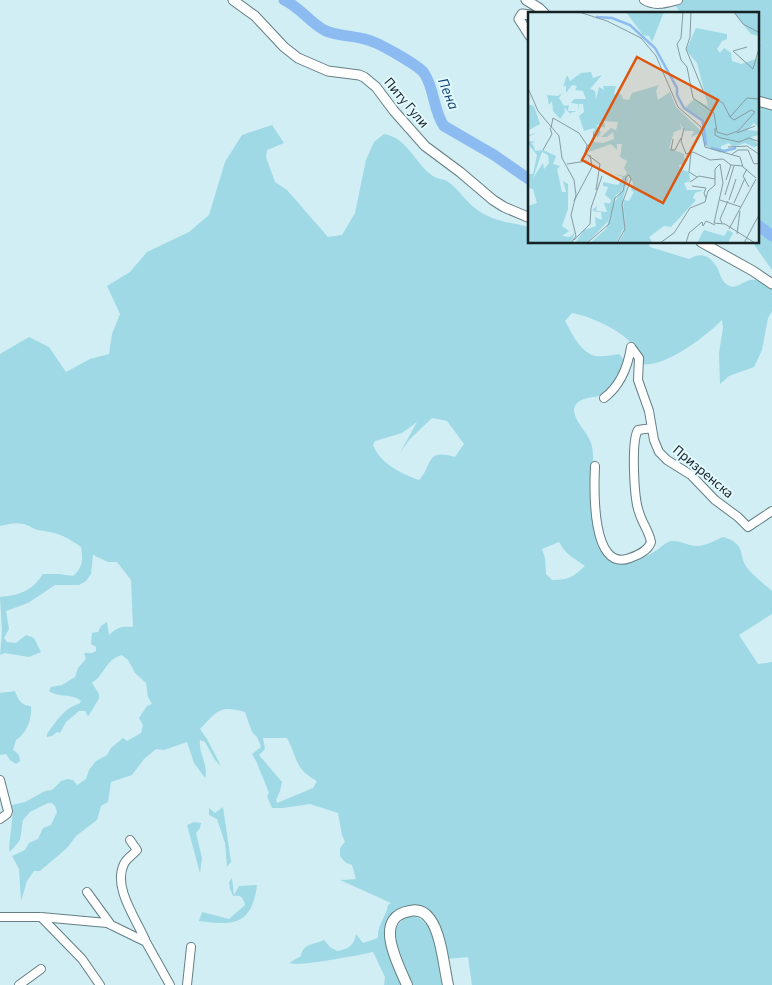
<svg xmlns="http://www.w3.org/2000/svg" width="772" height="985" font-family="'Source Sans 3',sans-serif">
  <rect width="100%" height="100%" fill="#d0eef4"/>
  <!-- green -->
  <path fill="#9fd9e5" fill-rule="evenodd" d="M 672,0 L 772,0 L 772,231 L 758,220 L 758,14 L 681,14 Z
    M 272,125 L 284,143 L 267,150 L 266,157 L 275,182 L 287,190 L 328,237 L 342,235 L 355,213 L 366,160 L 374,142 L 384,134 C 408,138 415,164 433,176 C 437,179 443,179 447,181 C 458,188 465,201 475,208 C 492,222 510,222 529,227 L 530,242 L 648,243 L 650,247 L 689,259 C 702,251 711,256 718,269 C 720,274 721,279 725,283 C 735,292 741,282 750,280 C 758,278 766,285 772,289 L 772,311 L 768,318 L 762,350 L 754,367 L 729,376 L 720,384 L 719,353 L 723,328 L 722,320 C 706,336 665,368 642,364 C 640,359 638,351 634,346 C 623,331 590,316 572,313 L 565,321 C 572,333 580,352 595,356 C 603,357 612,355 619,354 L 624,360 C 620,372 615,390 601,395 C 591,399 579,396 574,408 C 573,421 587,431 591,443 C 594,452 593,462 592,471 L 600,547 C 613,574 636,563 657,550 C 662,547 666,541 673,541 C 681,541 689,546 697,546 C 706,546 715,540 723,537 C 748,544 737,556 748,569 C 755,577 764,584 772,591 L 772,614 L 739,635 L 758,664 L 772,662 L 772,985 L 472,985 L 468,957 L 447,959 L 418,906 C 365,909 390,955 402,985 L 384,985 L 385,977 L 373,952 C 360,955 299,967 289,963 L 301,956 C 303,943 314,945 324,940 L 330,947 L 337,951 C 349,949 354,945 356,934 L 363,943 L 378,938 C 377,925 386,917 388,905 L 391,903 L 340,880 L 356,879 L 352,865 L 346,863 L 340,856 L 340,848 L 345,842 L 342,835 L 338,813 L 310,804 L 283,808 L 272,808 L 267,796 L 269,793 L 257,763 L 252,754 L 261,747 L 257,737 L 252,732 L 245,712 C 219,704 216,712 200,729 L 207,739 L 221,766 L 215,760 L 205,742 L 200,740 C 198,752 209,766 205,778 L 194,763 L 187,742 L 164,750 L 156,749 L 144,759 L 132,775 L 111,782 L 108,802 L 101,806 L 97,820 L 76,836 L 67,848 L 40,871 L 34,871 L 27,881 L 21,901 L 19,869 L 12,856 L 25,850 L 29,843 L 38,839 L 43,828 L 51,825 L 57,812 L 55,806 L 52,803 L 48,803 L 30,812 L 23,820 L 20,840 L 10,852 L 9,848 L 13,812 L 12,805 L 25,802 L 45,791 L 52,790 L 61,781 L 67,779 L 73,780 L 77,785 L 86,779 L 89,770 L 96,761 L 107,755 L 111,748 L 123,738 L 127,741 L 141,733 L 143,725 L 139,718 L 147,706 L 152,704 L 148,697 L 146,683 L 135,673 L 128,660 L 122,655 C 105,660 106,673 92,683 L 99,694 L 99,699 C 95,704 92,712 88,716 L 85,711 L 79,711 L 66,722 L 60,733 L 57,732 L 52,736 L 47,737 L 47,734 C 54,724 66,706 79,704 L 81,701 C 72,693 59,698 49,691 L 51,687 L 62,685 L 75,677 L 78,668 L 86,659 L 84,653 L 92,653 L 96,651 L 96,647 L 91,644 L 92,633 L 98,632 L 101,626 L 107,622 L 109,635 C 118,627 121,626 133,627 L 131,580 L 117,562 L 108,562 L 93,555 L 91,574 L 86,581 L 79,585 L 55,585 L 28,603 L 6,611 L 9,629 L 4,638 L 7,642 L 16,643 L 26,635 L 34,638 L 41,652 L 29,657 L 5,653 L 0,655 L 2,632 L 0,597 C 20,595 32,591 43,574 L 59,574 L 73,576 C 83,567 83,561 81,547 C 64,535 58,533 38,530 C 33,529 29,525 23,524 C 16,522 8,524 0,526 L 0,354 L 29,337 L 49,347 L 66,372 L 90,359 L 109,354 L 112,334 L 120,314 L 107,286 L 130,272 L 147,252 L 189,232 L 209,215 L 225,162 L 242,135 ZM 432,418 L 447,421 L 464,444 L 455,457 C 425,448 433,465 419,480 C 401,474 380,463 373,445 L 375,441 L 402,433 L 417,422 L 400,453 L 409,440 ZM 559,542 C 567,556 573,557 585,566 C 573,577 569,580 552,580 L 546,574 L 545,558 L 542,549 ZM 263,738 L 287,738 C 298,758 294,769 317,781 L 313,788 L 277,803 L 276,800 L 280,791 L 282,782 L 259,755 L 265,749 Z
    M 758,225 L 772,236 L 772,270 L 753,243 L 758,242 Z
    M 15,691 C 18,699 21,706 31,706 C 32,720 27,732 16,740 L 13,750 C 18,753 20,755 20,761 L 16,764 L 10,760 L 6,754 L 0,755 L 0,693 Z
    M 223,807 L 231,862 L 227,867 L 225,843 L 217,819 L 209,815 L 209,808 L 215,813 Z
    M 194,822 L 201,823 L 200,828 L 196,833 L 202,858 L 200,873 L 187,825 Z
    M 232,878 L 234,895 L 239,886 L 257,885 C 252,925 234,926 199,921 L 202,912 L 229,919 L 245,905 C 243,897 241,895 233,896 L 230,889 L 229,882 Z
    M 413,916 C 437,921 441,965 445,985 L 411,985 C 403,966 379,922 413,916 Z"/>
  <g fill="none" stroke-linecap="round" stroke-linejoin="round">
    <!-- river -->
    <path stroke="#8bbbf1" stroke-width="11" d="M 284,0 C 300,7 309,22 324,30 C 338,37 354,35 368,40 C 379,43 418,65 424,73 C 435,89 433,111 444,126 L 494,155 L 530,180
      M 758,225 L 772,236"/>
    <defs>
      <path id="minor" d="M 644,0 C 656,7 666,3 678,0
        M 631,347 L 639,358 L 638,380 L 649,411 L 654,440 L 659,452 L 667,460 L 691,475 L 715,500 L 738,517 L 748,527 L 772,511
        M 604,398 C 620,386 628,366 631,347
        M 595,466 C 594,488 591,573 630,558 C 638,555 648,551 651,542 C 649,531 642,523 639,512 C 634,499 631,441 638,430 L 652,428
        M 0,780 L 8,811 L 7,814 L 0,819
        M 130,840 L 137,850 C 133,855 127,858 124,864 C 112,888 138,921 146,942
        M 87,892 L 111,925
        M 0,917 L 41,917 L 107,923 L 146,942 L 170,985
        M 41,917 L 82,959 L 100,985
        M 19,985 L 41,969
        M 187,985 L 191,947"/>
      <path id="tertiary" d="M 233,0 L 255,16 L 284,47 L 298,58 L 328,71 L 359,75 L 364,77 L 376,87 L 394,111 L 425,146 L 460,172 L 493,200 L 504,207 L 530,218
        M 526,0 L 539,8 L 545,14
        M 530,15 L 522,14 L 519,19 L 530,36
        M 758,101 L 772,105
        M 701,242 L 753,271 L 772,284"/>
      <path id="secondary" d="M 407,985 C 398,964 372,917 410,911 C 418,909 425,912 430,919 C 441,933 444,967 448,985"/>
    </defs>
    <!-- minor casing -->
    <use href="#minor" stroke="#647f84" stroke-width="10"/>
    <!-- tertiary casing -->
    <use href="#tertiary" stroke="#647f84" stroke-width="11"/>
    <!-- secondary casing -->
    <use href="#secondary" stroke="#647f84" stroke-width="12"/>
    <!-- minor -->
    <use href="#minor" stroke="#fff" stroke-width="8"/>
    <!-- tertiary -->
    <use href="#tertiary" stroke="#fff" stroke-width="9"/>
    <!-- secondary -->
    <use href="#secondary" stroke="#fff" stroke-width="10"/>
  </g>
  <g text-anchor="middle" dominant-baseline="central" stroke-width="4" stroke-linejoin="round" paint-order="stroke">
    <!-- street labels -->
    <g font-size="14" fill="#172224" stroke="#e2faff">
      <text transform="translate(406 103) rotate(50)">Питу Гули</text>
      <text transform="translate(703 472) rotate(40)">Призренска</text>
    </g>
    <!-- water labels -->
    <g font-size="15" font-style="italic" fill="#104374" stroke="#e2faff">
      <text transform="translate(448 94) rotate(68)">Пена</text>
    </g>
  </g>
  <!-- overview -->
  <g transform="translate(528 12)">
    <rect width="231" height="231" fill="#d0eef4"/>
    <path d="M 98,0 L 136,0 L 124,30 L 121,24 L 115,23 ZM 205,0 L 231,0 L 231,24 L 223,22 ZM 168,16 L 199,22 L 199,27 L 194,29 L 189,37 L 192,41 L 196,36 L 203,41 L 204,49 L 213,52 L 231,46 L 231,116 L 226,111 L 219,118 L 231,119 L 231,123 L 223,125 L 231,133 L 226,135 L 217,131 L 205,135 L 201,131 L 193,134 L 193,141 L 176,133 L 173,108 L 157,96 L 166,87 L 180,94 L 169,51 L 158,38 ZM 63,60 L 65,66 L 74,63 L 62,77 L 67,79 L 68,88 L 71,75 L 76,78 L 75,74 L 88,74 L 86,82 L 93,82 L 95,87 L 101,88 L 104,81 L 131,73 L 128,79 L 130,88 L 142,80 L 148,95 L 174,120 L 163,125 L 166,119 L 157,119 L 151,110 L 154,117 L 146,120 L 141,136 L 156,142 L 157,152 L 151,153 L 152,157 L 161,160 L 162,169 L 156,171 L 159,178 L 176,178 L 167,181 L 165,186 L 168,188 L 143,215 L 136,214 L 121,225 L 125,231 L 90,231 L 96,221 L 96,188 L 101,189 L 106,180 L 103,178 L 105,171 L 100,162 L 96,177 L 88,183 L 82,207 L 59,231 L 47,231 L 56,218 L 68,214 L 67,205 L 74,208 L 73,200 L 68,200 L 64,198 L 69,194 L 68,199 L 79,200 L 76,191 L 82,191 L 83,188 L 77,183 L 80,175 L 75,174 L 75,170 L 90,173 L 95,165 L 86,162 L 96,164 L 99,161 L 96,156 L 99,149 L 92,145 L 94,132 L 89,132 L 89,138 L 83,132 L 61,140 L 65,130 L 75,131 L 86,127 L 85,120 L 79,125 L 73,125 L 83,116 L 88,118 L 90,110 L 76,109 L 77,116 L 68,112 L 73,121 L 69,126 L 66,116 L 56,119 L 51,104 L 56,100 L 55,92 L 51,92 L 50,98 L 50,92 L 43,91 L 46,87 L 58,87 L 55,79 L 47,78 L 49,74 L 44,73 L 38,81 L 38,73 L 35,75 L 39,63 L 42,69 L 53,61 ZM 34,81 L 31,86 L 36,94 L 41,93 L 40,99 L 49,99 L 42,101 L 44,104 L 36,95 L 37,100 L 32,107 L 25,99 L 24,89 L 21,93 L 19,83 L 30,84 ZM 0,83 L 3,84 L 0,92 L 6,94 L 12,112 L 1,118 L 1,123 L 10,120 L 0,125 L 1,129 L 8,130 L 3,131 L 6,134 L 7,139 L 15,138 L 28,144 L 25,152 L 32,154 L 29,157 L 34,180 L 38,180 L 35,169 L 40,172 L 40,197 L 34,214 L 41,219 L 34,224 L 42,225 L 47,220 L 43,231 L 0,231 L 0,194 L 9,191 L 5,177 L 0,176 L 0,162 L 5,162 L 9,143 L 0,132 L 0,88 L 3,85 ZM 14,140 L 20,143 L 21,151 L 16,157 L 15,151 L 5,166 ZM 101,164 L 95,186 L 97,214 L 88,231 L 62,231 L 78,217 L 86,192 ZM 176,218 L 196,224 L 200,218 L 205,221 L 200,231 L 169,231 Z" fill="#9fd9e5" fill-rule="evenodd"/>
    <path fill="none" stroke="#8bbbf1" stroke-width="2.5" d="M 68,5 L 84,6 L 102,13 L 127,36 L 149,76 L 149,83 L 156,96 L 175,109 L 178,133M 183,136 L 196,139 L 208,136"/>
    <path fill="none" stroke="#869ca1" stroke-width="1" d="M 51,0 L 79,9 L 113,26 L 128,44 L 150,95 L 173,115 L 177,135 L 212,145 L 215,155 L 228,166M 155,0 L 153,26 L 149,32 L 153,48 L 159,55 L 165,86 L 186,101 L 189,120 L 199,123 L 210,119 L 227,100 L 223,98 L 206,108 L 202,105 L 219,86 L 232,87M 163,0 L 162,25 L 158,37 L 176,81 L 195,91 L 202,105M 206,0 L 215,12 L 232,21M 219,35 L 205,39 L 225,57 L 232,33M 0,76 L 10,99 L 31,124 L 34,146 L 46,168 L 48,183 L 43,203 L 48,224 L 43,231M 23,116 L 25,106 L 51,121 L 59,133 L 57,141 L 72,152 L 68,178M 156,116 L 153,129 L 158,142 L 165,140 L 182,148 L 195,147 L 203,153 L 215,154M 187,116 L 187,123 L 193,126 L 211,130 L 221,126 L 232,130M 209,121 L 227,114M 145,127 L 143,138 L 147,138 L 153,126M 59,134 L 65,130 L 66,119M 200,135 L 219,134 L 232,143M 15,138 L 24,122 L 22,116M 220,138 L 226,152 L 232,151M 163,141 L 161,160 L 169,165M 203,143 L 210,138 L 220,138M 39,152 L 59,149M 219,157 L 215,164 L 221,175M 198,168 L 203,153M 162,170 L 171,164 L 187,167M 164,174 L 178,176 L 176,181 L 178,186M 197,183 L 206,154M 192,188 L 213,195M 201,188 L 208,167M 46,189 L 64,155 L 62,143M 206,191 L 217,166M 194,211 L 192,207 L 200,189M 201,217 L 228,167M 209,222 L 212,199M 46,228 L 62,212 L 63,196 L 74,164M 59,231 L 81,212 L 87,186 L 95,179 L 98,165 L 101,163 L 103,167 L 94,192 L 97,217 L 89,231M 132,231 L 146,221 L 162,196 L 177,190 L 180,179 L 187,173 L 187,157 L 192,152 L 195,171 L 186,211 L 197,212 L 227,231M 158,231 L 161,221 L 174,210 L 175,214 L 178,209 L 187,213M 216,231 L 232,201"/>
    <path fill="#de560d" fill-opacity="0.15" stroke="#de560d" stroke-width="2.5" d="M 109,45 L 190,88 L 135,191 L 54,148 Z"/>
    <rect width="231" height="231" fill="none" stroke="#172224" stroke-width="2.5"/>
  </g>
</svg>
